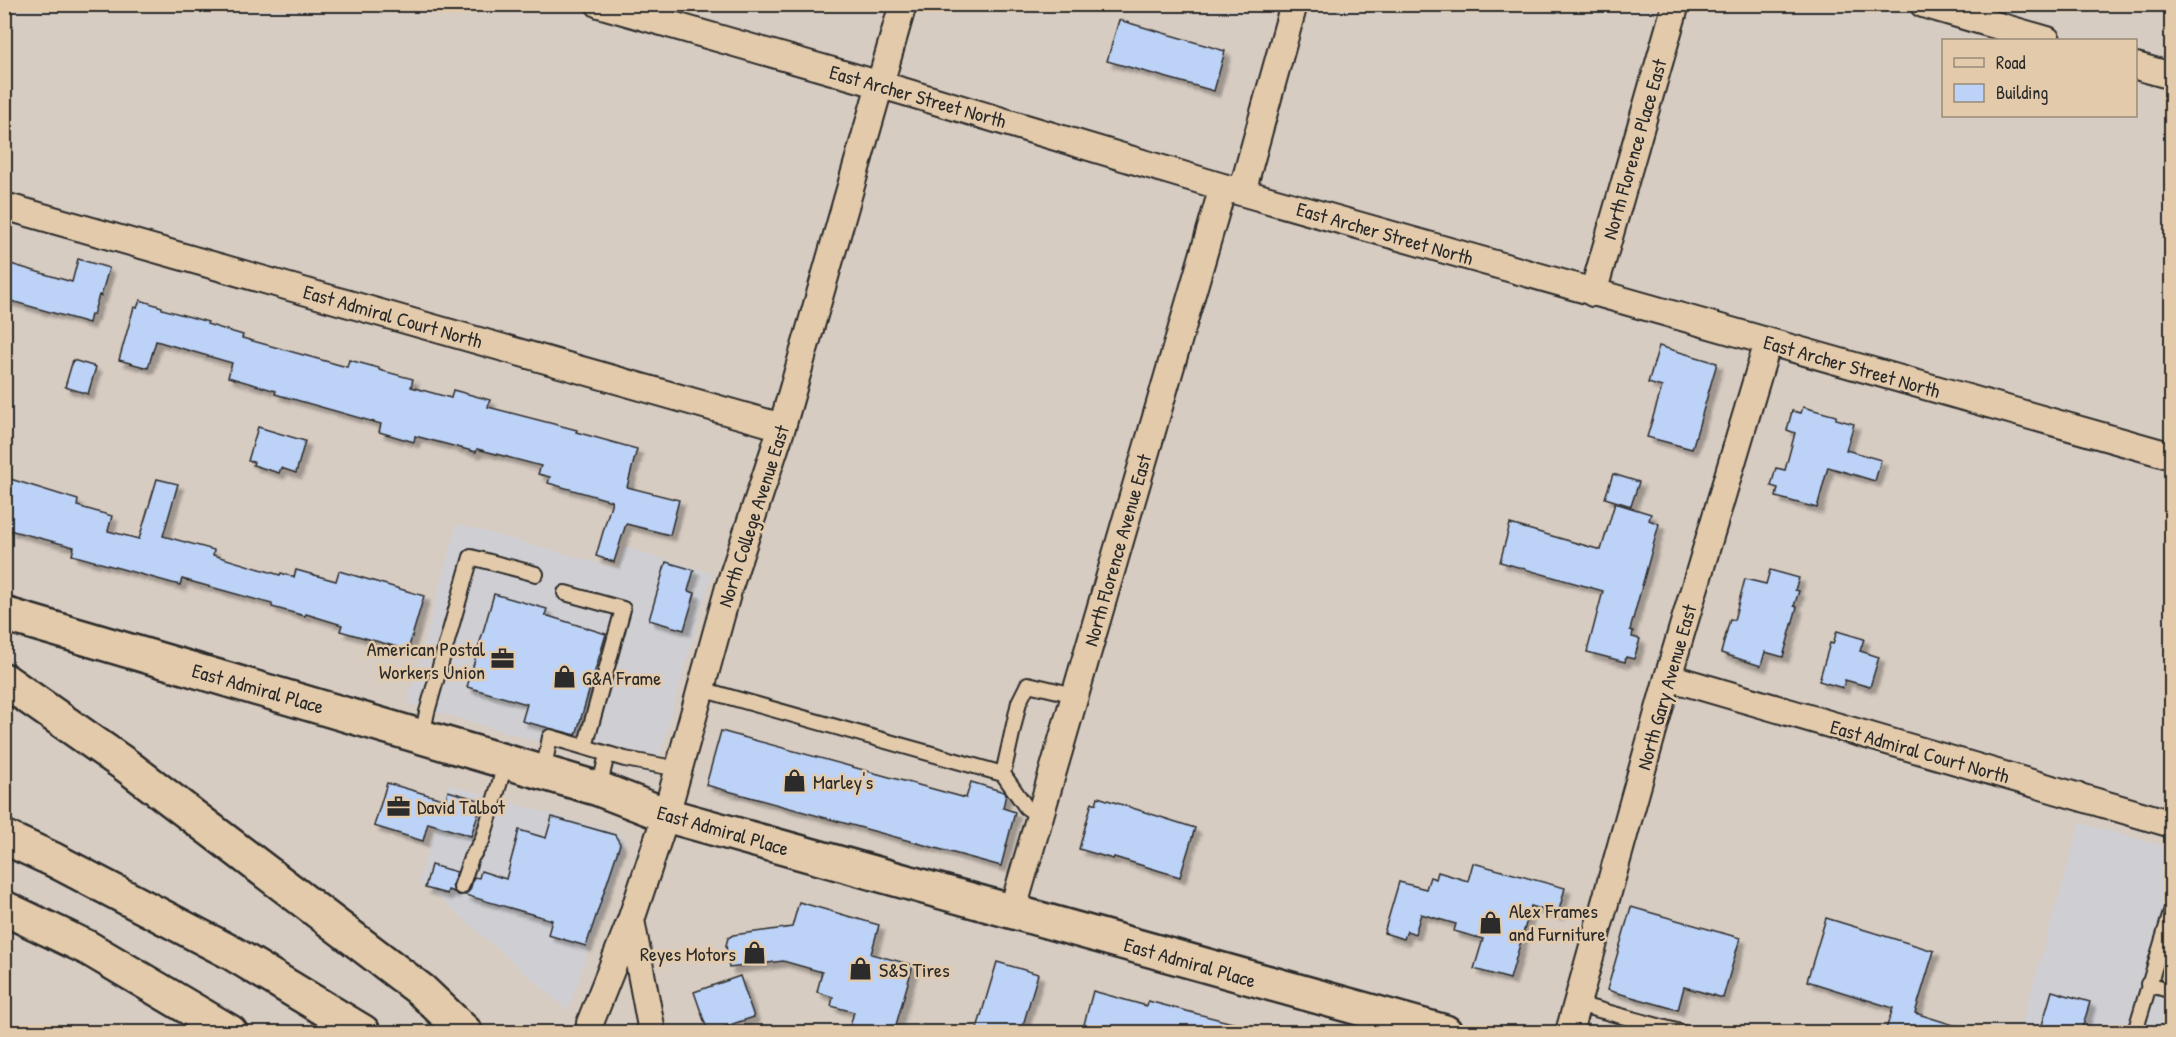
<svg xmlns="http://www.w3.org/2000/svg" width="2176" height="1037" font-family="'Patrick Hand',sans-serif">
  <defs>
    <filter id="shadow"><feDropShadow dx="5.5" dy="5.5" stdDeviation="1.5" flood-color="#0004"/></filter>
  </defs>
  <rect width="100%" height="100%" fill="#d7ccc2"/>
  <filter id="ink" filterUnits="userSpaceOnUse"><feTurbulence type="fractalNoise" baseFrequency=".0167" numOctaves="2"/><feDisplacementMap in="SourceGraphic" scale="12" xChannelSelector="R" yChannelSelector="G"/><feConvolveMatrix kernelMatrix="1 2 1 2 8 2 1 2 1" color-interpolation-filters="sRGB"/></filter>
  <g filter="url(#ink)">
    <!-- built -->
    <path fill="#cfced2" d="M 457,524 L 617,568 L 624,547 L 712,573 L 654,776 L 407,703 Z
      M 448,784 L 620,834 L 625,842 L 568,1011 L 441,899 L 418,883 Z
      M 2080,823 L 2171,848 L 2171,1032 L 2019,1032 Z"/>
    <!-- building -->
    <path fill="#bcd2f6" stroke="#2b2b2b" stroke-width="1.5" filter="url(#shadow)" d="M 1119,20 L 1225,51 L 1214,91 L 1107,61 Z
      M 78,259 L 109,268 L 101,296 L 99,295 L 93,315 L 91,314 L 89,323 L 4,299 L 4,262 L 72,282 Z
      M 140,300 L 162,307 L 162,309 L 208,322 L 207,324 L 243,335 L 242,338 L 347,367 L 349,360 L 379,368 L 379,370 L 413,379 L 411,387 L 451,398 L 453,390 L 490,400 L 488,407 L 577,430 L 576,432 L 637,449 L 627,487 L 679,500 L 670,535 L 626,524 L 614,562 L 596,556 L 612,501 L 548,483 L 550,477 L 538,474 L 541,466 L 477,449 L 476,452 L 415,436 L 414,442 L 379,432 L 381,424 L 275,394 L 276,391 L 228,377 L 232,363 L 156,341 L 148,368 L 119,360 L 134,307 L 137,308 Z
      M 1659,346 L 1717,363 L 1692,449 L 1647,437 L 1662,387 L 1648,383 Z
      M 73,360 L 96,367 L 88,394 L 65,387 Z
      M 1803,407 L 1836,416 L 1836,419 L 1854,424 L 1846,450 L 1881,460 L 1875,481 L 1828,467 L 1817,508 L 1776,497 L 1778,488 L 1771,486 L 1776,468 L 1785,470 L 1795,433 L 1787,430 L 1792,411 L 1801,413 Z
      M 258,427 L 305,441 L 296,473 L 281,468 L 279,473 L 253,465 L 254,462 L 248,461 Z
      M 1613,474 L 1639,482 L 1631,506 L 1605,498 Z
      M 4,477 L 78,500 L 77,506 L 112,516 L 108,531 L 139,539 L 157,479 L 178,484 L 163,536 L 214,550 L 213,555 L 280,575 L 281,573 L 294,577 L 296,570 L 336,581 L 339,571 L 424,596 L 408,650 L 340,631 L 342,625 L 306,614 L 305,616 L 272,607 L 272,604 L 182,579 L 180,585 L 172,583 L 72,555 L 74,547 L 9,530 L 10,527 L 4,525 Z
      M 1615,503 L 1651,514 L 1649,520 L 1659,524 L 1630,630 L 1633,631 L 1632,637 L 1640,639 L 1634,659 L 1626,657 L 1625,662 L 1587,652 L 1603,591 L 1500,562 L 1510,524 L 1601,550 Z
      M 666,562 L 694,570 L 688,591 L 695,593 L 684,630 L 649,620 Z
      M 1770,570 L 1799,578 L 1795,590 L 1799,591 L 1794,606 L 1797,607 L 1783,657 L 1765,652 L 1761,666 L 1721,653 L 1730,619 L 1734,620 L 1745,579 L 1766,584 Z
      M 494,594 L 547,609 L 545,615 L 606,634 L 576,735 L 522,721 L 527,704 L 467,687 Z
      M 1837,631 L 1864,639 L 1860,651 L 1879,657 L 1870,687 L 1845,680 L 1843,688 L 1819,681 L 1830,643 L 1833,644 Z
      M 721,731 L 966,798 L 971,782 L 1004,792 L 1006,794 L 1003,808 L 1015,812 L 1001,866 L 706,785 Z
      M 387,783 L 446,800 L 448,791 L 482,801 L 471,836 L 428,823 L 423,841 L 374,826 Z
      M 1098,797 L 1195,828 L 1180,877 L 1114,857 L 1113,859 L 1079,849 L 1092,802 L 1096,804 Z
      M 552,817 L 615,835 L 620,844 L 586,946 L 548,935 L 552,920 L 465,895 L 470,890 L 474,877 L 479,878 L 481,871 L 506,879 L 519,830 L 546,838 Z
      M 1473,863 L 1565,888 L 1558,914 L 1531,906 L 1510,979 L 1474,969 L 1483,939 L 1454,931 L 1456,924 L 1421,914 L 1415,934 L 1407,931 L 1404,939 L 1384,933 L 1399,882 L 1426,889 L 1430,877 L 1436,879 L 1438,872 L 1468,881 Z
      M 431,865 L 457,872 L 452,885 L 454,892 L 448,890 L 447,894 L 425,888 Z
      M 799,902 L 879,925 L 871,954 L 913,965 L 894,1032 L 872,1032 L 850,1026 L 854,1012 L 831,1006 L 833,997 L 817,992 L 822,972 L 783,961 L 729,968 L 726,945 L 728,938 L 733,935 L 792,927 Z
      M 1631,907 L 1740,938 L 1723,998 L 1684,987 L 1678,1010 L 1607,990 Z
      M 1826,918 L 1934,951 L 1915,1013 L 1963,1028 L 1962,1032 L 1885,1032 L 1893,1008 L 1807,981 Z
      M 997,962 L 1038,974 L 1021,1032 L 976,1032 Z
      M 740,976 L 754,1017 L 708,1032 L 694,992 Z
      M 1093,991 L 1147,1006 L 1148,1001 L 1244,1026 L 1243,1032 L 1082,1032 Z
      M 2052,991 L 2090,1002 L 2081,1032 L 2040,1032 Z"/>
    <g fill="none" stroke-linecap="round" stroke-linejoin="round">
      <defs>
        <path id="lane" d="M 565,593 L 623,609 L 585,747
          M 701,689 L 1003,774
          M 422,737 L 427,712 L 471,557 L 536,574
          M 543,773 L 550,737 L 625,759 L 679,769
          M 599,789 L 607,754
          M 1040,817 L 1026,807 L 1003,774 L 1019,702 L 1028,684 L 1075,695
          M 461,887 L 471,858 L 482,841 L 506,762
          M 2148,984 L 2172,991
          M 1577,1004 L 1680,1032
          M 2135,1032 L 2172,909"/>
        <path id="street" d="M 599,4 L 902,91 L 1223,187 L 2172,456
          M 1923,4 L 2047,40
          M 2136,66 L 2172,76
          M 1242,192 L 1294,4
          M 4,206 L 782,427
          M 1593,293 L 1676,4
          M 1668,677 L 2172,824
          M 1012,912 L 1223,187
          M 631,920 L 652,1032
          M 590,1023 L 631,920 L 666,815 L 729,587 L 782,427 L 903,4
          M 1569,1032 L 1668,677 L 1768,342"/>
        <path id="secondary" d="M 4,614 L 599,789 L 666,815 L 1445,1032"/>
        <path id="highway" d="M 4,680 L 127,766 L 421,990 L 465,1032
          M 4,837 L 54,860 L 232,953 L 363,1032
          M 4,908 L 88,948 L 230,1032"/>
      </defs>
      <!-- lane casing -->
      <use href="#lane" stroke="#2b2b2b" stroke-width="18"/>
      <!-- street casing -->
      <use href="#street" stroke="#2b2b2b" stroke-width="30"/>
      <!-- secondary casing -->
      <use href="#secondary" stroke="#2b2b2b" stroke-width="38"/>
      <!-- highway casing -->
      <use href="#highway" stroke="#2b2b2b" stroke-width="38"/>
      <!-- lane -->
      <use href="#lane" stroke="#e2caab" stroke-width="14"/>
      <!-- street -->
      <use href="#street" stroke="#e2caab" stroke-width="26"/>
      <!-- secondary -->
      <use href="#secondary" stroke="#e2caab" stroke-width="33"/>
      <!-- highway -->
      <use href="#highway" stroke="#e2caab" stroke-width="33"/>
    </g>
  </g>
  <!-- icons -->
  <defs>
    <symbol id="office-bare" viewBox="-9 -9 18 18"><path d="M-6-3h4V-5.5h4V-3h4V5H-6ZM-1-4.5V-3h2v-1.5ZM-6 0V1H6V0Z" fill="#2b2b2b" stroke="#e2caab" stroke-width="2.5" paint-order="stroke"/></symbol>
    <symbol id="shop-bare" viewBox="-9 -9 18 18"><path d="M-5-2.5h2.3a2.7 3.5 0 0 1 5.4 0H5L5.5 6h-11ZM-1.5-2.5h3a1.5 2.3 0 0 0-3 0Z" fill="#2b2b2b" stroke="#e2caab" stroke-width="2.5" paint-order="stroke"/></symbol>
  </defs>
  <g fill-rule="evenodd">
    <use href="#office-bare" x="486" y="642" width="33" height="33"/>
    <use href="#shop-bare" x="548" y="660" width="33" height="33"/>
    <use href="#shop-bare" x="778" y="764" width="33" height="33"/>
    <use href="#office-bare" x="382" y="790" width="33" height="33"/>
    <use href="#shop-bare" x="1474" y="906" width="33" height="33"/>
    <use href="#shop-bare" x="738" y="936" width="33" height="33"/>
    <use href="#shop-bare" x="844" y="952" width="33" height="33"/>
  </g>
  <g text-anchor="middle" dominant-baseline="central" stroke-width="5" stroke-linejoin="round" paint-order="stroke">
    <!-- street labels -->
    <g font-size="20" fill="#2b2b2b" stroke="#e2caab">
      <text transform="translate(918 96) rotate(16)">East Archer Street North</text>
      <text transform="translate(1634 149) rotate(-74)">North Florence Place East</text>
      <text transform="translate(1385 233) rotate(16)">East Archer Street North</text>
      <text transform="translate(393 316) rotate(16)">East Admiral Court North</text>
      <text transform="translate(1852 366) rotate(16)">East Archer Street North</text>
      <text transform="translate(753 516) rotate(-72)">North College Avenue East</text>
      <text transform="translate(1117 550) rotate(-74)">North Florence Avenue East</text>
      <text transform="translate(1666 687) rotate(-74)">North Gary Avenue East</text>
      <text transform="translate(258 688) rotate(16)">East Admiral Place</text>
      <text transform="translate(1920 751) rotate(16)">East Admiral Court North</text>
      <text transform="translate(723 830) rotate(16)">East Admiral Place</text>
      <text transform="translate(1190 962) rotate(16)">East Admiral Place</text>
    </g>
    <!-- poi labels -->
    <g font-size="20" fill="#2b2b2b" stroke="#e2caab" text-anchor="start">
      <text x="485" y="648" text-anchor="end">American Postal<tspan x="485" dy="23">Workers Union</tspan></text>
      <text x="582" y="677">G&amp;A Frame</text>
      <text x="813" y="781">Marley's</text>
      <text x="417" y="806">David Talbot</text>
      <text x="1509" y="910">Alex Frames<tspan x="1509" dy="23">and Furniture</tspan></text>
      <text x="736" y="953" text-anchor="end">Reyes Motors</text>
      <text x="879" y="969">S&amp;S Tires</text>
    </g>
  </g>
  <!-- margin -->
  <rect width="2176" height="1037" fill="none" stroke="#e2caab" stroke-width="24"/>
  <rect x="12" y="12" width="2152" height="1013" fill="none" stroke="#2b2b2b" stroke-width="2" filter="url(#ink)"/>
  <!-- legend -->
  <rect x="1942" y="39" width="195" height="78" fill="#e2caab" stroke="#998a78" stroke-width="1.5"/>
  <rect x="1954" y="58" width="30" height="9" fill="#e2caab" stroke="#998a78" stroke-width="1.5"/>
  <text x="1996" y="69" font-size="18" fill="#2b2b2b">Road</text>
  <rect x="1954" y="84" width="30" height="18" fill="#bcd2f6" stroke="#998a78" stroke-width="1.5"/>
  <text x="1996" y="99" font-size="18" fill="#2b2b2b">Building</text>
</svg>
